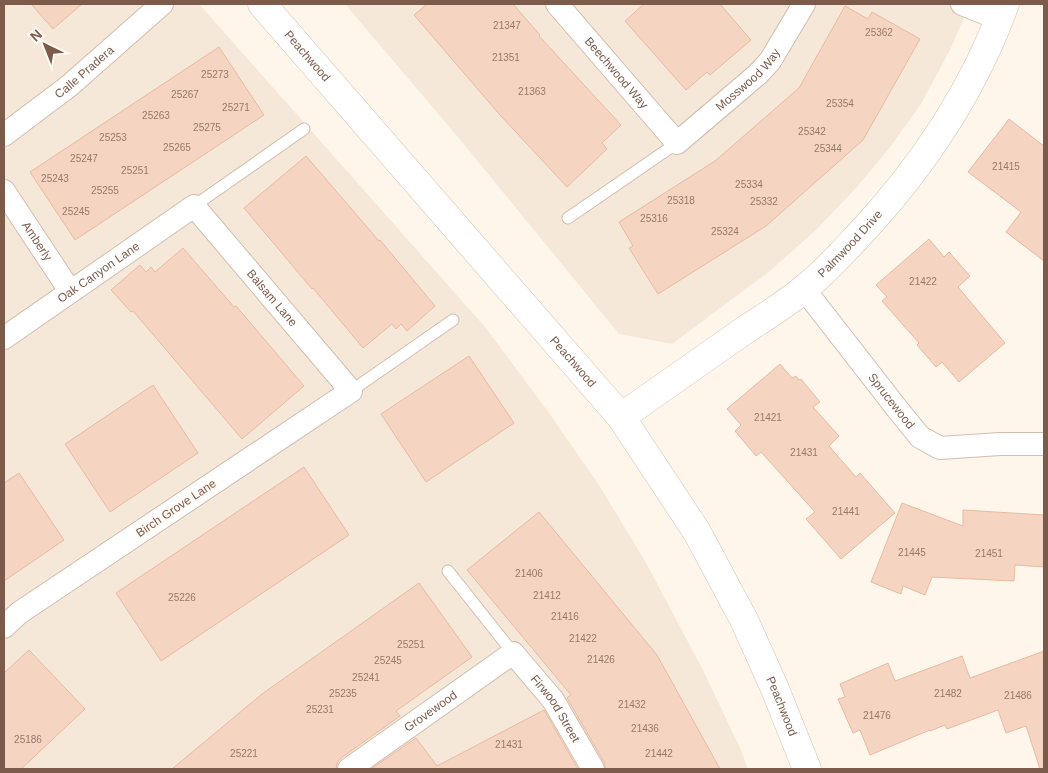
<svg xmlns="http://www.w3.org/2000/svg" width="1048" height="773" font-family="Arial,sans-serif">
  <rect width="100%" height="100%" fill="#fef6eb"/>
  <!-- residential -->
  <path fill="#f6e8d8" d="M 4,4 L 199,4 L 486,328 L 549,413 L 599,485 L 645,561 L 703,670 L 740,748 L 748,769 L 4,769 Z
    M 345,4 L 970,4 L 951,48 L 921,104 L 891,146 L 857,187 L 816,230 L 770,271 L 672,344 L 619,334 L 457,136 Z"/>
  <!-- building -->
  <path fill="#f5d4c1" stroke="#e9baa0" d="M 31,4 L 82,4 L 53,29 Z
    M 427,4 L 513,4 L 540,35 L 539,36 L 621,125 L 602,143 L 607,149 L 567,187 L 500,115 L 414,15 Z
    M 644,4 L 720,4 L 751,40 L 710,75 L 707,72 L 686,90 L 625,21 Z
    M 845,6 L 868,19 L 872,12 L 920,39 L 863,140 L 766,226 L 658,294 L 629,248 L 633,246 L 619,222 L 715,161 L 799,88 Z
    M 219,47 L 264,115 L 75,240 L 30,172 Z
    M 1009,119 L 1044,146 L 1044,261 L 1006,232 L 1021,212 L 968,172 Z
    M 306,156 L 379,241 L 380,240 L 435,306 L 407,331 L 401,324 L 396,329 L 392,324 L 363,348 L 313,288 L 312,289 L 244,208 Z
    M 929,239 L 944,257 L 949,252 L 970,276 L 958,287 L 1005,343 L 959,382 L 942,362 L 936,367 L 917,345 L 919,343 L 882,301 L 887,297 L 876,285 Z
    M 183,248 L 234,307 L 236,306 L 304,386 L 242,439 L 133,311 L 131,312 L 111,290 L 140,265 L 146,272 L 151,267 L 155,272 Z
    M 469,356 L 514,423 L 426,482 L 381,414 Z
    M 780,364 L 792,378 L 796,376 L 799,380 L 801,379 L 820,402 L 813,407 L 839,436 L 829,446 L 856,477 L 860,473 L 895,513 L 841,559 L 806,519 L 815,512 L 761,452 L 756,456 L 735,431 L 741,425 L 727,409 Z
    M 153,385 L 198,453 L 110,512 L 65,444 Z
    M 304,467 L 349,535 L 161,661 L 116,593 Z
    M 19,473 L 64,540 L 4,581 L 4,483 Z
    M 902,503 L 963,526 L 963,510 L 1044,515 L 1044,567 L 1015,565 L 1014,581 L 932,577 L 925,595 L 903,586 L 901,594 L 871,582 Z
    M 539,512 L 657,655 L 720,769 L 606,769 L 604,762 L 567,698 L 571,695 L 467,570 Z
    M 419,583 L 472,657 L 396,711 L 400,716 L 341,758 L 337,763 L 336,769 L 172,769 L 262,694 Z
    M 29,650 L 85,709 L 21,769 L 4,769 L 4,673 Z
    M 1044,651 L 1044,768 L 1040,769 L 1026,726 L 1006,733 L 998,710 L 947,729 L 945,725 L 930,731 L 930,730 L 870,755 L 860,730 L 853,733 L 838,699 L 845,697 L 840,684 L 888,663 L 895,681 L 962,656 L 970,678 Z
    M 544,710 L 578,769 L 371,769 L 416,738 L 437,766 Z"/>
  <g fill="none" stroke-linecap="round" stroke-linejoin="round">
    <defs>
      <path id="lane" d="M 194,206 L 304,129
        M 568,218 L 677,143
        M 351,391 L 453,320
        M 448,571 L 513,653"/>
      <g id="street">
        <path id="s1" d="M 557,4 L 677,143 L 758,74 L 770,61 L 804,4"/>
        <path d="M 962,4 L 999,19"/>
        <path id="s2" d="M 4,135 L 69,86 L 162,4"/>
        <path id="s3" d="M 4,191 L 70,291"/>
        <path id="s4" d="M 804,289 L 895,406 L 920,437 L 940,448 L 1000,444 L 1044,444"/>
        <path id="s5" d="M 4,338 L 194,206 L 351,391 L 19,613 L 4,627"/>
        <path id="s6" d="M 349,769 L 513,653 L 553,700 L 593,769"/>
      </g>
      <g id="secondary">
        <path id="s7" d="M 262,4 L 621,417 L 697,532 L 745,622 L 775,689 L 807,769"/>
        <path id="s8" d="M 621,417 C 663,388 704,359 745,330 C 765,317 786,304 804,289 C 824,273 841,254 858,236 C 922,168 973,92 1005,4"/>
      </g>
    </defs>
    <!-- lane casing -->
    <use href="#lane" stroke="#d2bdae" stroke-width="13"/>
    <!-- street casing -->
    <use href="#street" stroke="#d2bdae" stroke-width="24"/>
    <!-- secondary casing -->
    <use href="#secondary" stroke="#d8c0ae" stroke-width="29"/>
    <!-- lane -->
    <use href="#lane" stroke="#fff" stroke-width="11"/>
    <!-- street -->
    <use href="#street" stroke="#fff" stroke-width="22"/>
    <!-- secondary -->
    <use href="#secondary" stroke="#fff" stroke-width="28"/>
  </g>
  <g text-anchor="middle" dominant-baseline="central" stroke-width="4" stroke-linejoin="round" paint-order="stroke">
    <!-- number labels -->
    <g font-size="10" fill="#9a7968">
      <text x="507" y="25">21347</text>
      <text x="879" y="32">25362</text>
      <text x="506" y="57">21351</text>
      <text x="215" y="74">25273</text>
      <text x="532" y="91">21363</text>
      <text x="185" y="94">25267</text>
      <text x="840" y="103">25354</text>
      <text x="236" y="107">25271</text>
      <text x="156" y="115">25263</text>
      <text x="207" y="127">25275</text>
      <text x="812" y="131">25342</text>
      <text x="113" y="137">25253</text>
      <text x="177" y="147">25265</text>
      <text x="828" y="148">25344</text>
      <text x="84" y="158">25247</text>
      <text x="1006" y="166">21415</text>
      <text x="135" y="170">25251</text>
      <text x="55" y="178">25243</text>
      <text x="749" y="184">25334</text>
      <text x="105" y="190">25255</text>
      <text x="681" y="200">25318</text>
      <text x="764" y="201">25332</text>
      <text x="76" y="211">25245</text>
      <text x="654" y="218">25316</text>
      <text x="725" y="231">25324</text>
      <text x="923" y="281">21422</text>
      <text x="768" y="417">21421</text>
      <text x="804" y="452">21431</text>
      <text x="846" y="511">21441</text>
      <text x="912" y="552">21445</text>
      <text x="989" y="553">21451</text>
      <text x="529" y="573">21406</text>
      <text x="547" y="595">21412</text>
      <text x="182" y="597">25226</text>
      <text x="565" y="616">21416</text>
      <text x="583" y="638">21422</text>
      <text x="411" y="644">25251</text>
      <text x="601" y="659">21426</text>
      <text x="388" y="660">25245</text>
      <text x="366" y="677">25241</text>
      <text x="343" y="693">25235</text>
      <text x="948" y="693">21482</text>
      <text x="1018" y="695">21486</text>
      <text x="632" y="704">21432</text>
      <text x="320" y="709">25231</text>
      <text x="877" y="715">21476</text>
      <text x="645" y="728">21436</text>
      <text x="28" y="739">25186</text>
      <text x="509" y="744">21431</text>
      <text x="244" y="753">25221</text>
      <text x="659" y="753">21442</text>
    </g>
    <!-- street labels -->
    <g font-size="12" fill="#7c5b4b" stroke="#fffaf3">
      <text stroke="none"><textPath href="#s7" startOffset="69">Peachwood</textPath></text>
      <text stroke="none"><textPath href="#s2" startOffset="102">Calle Pradera</textPath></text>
      <text stroke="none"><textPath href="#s1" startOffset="91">Beechwood Way</textPath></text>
      <text stroke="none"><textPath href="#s1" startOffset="279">Mosswood Way</textPath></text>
      <text stroke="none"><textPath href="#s3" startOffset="60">Amberly</textPath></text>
      <text stroke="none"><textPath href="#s8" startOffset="288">Palmwood Drive</textPath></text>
      <text stroke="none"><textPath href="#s5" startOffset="115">Oak Canyon Lane</textPath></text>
      <text stroke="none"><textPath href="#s5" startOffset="352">Balsam Lane</textPath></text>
      <text stroke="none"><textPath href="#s7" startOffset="474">Peachwood</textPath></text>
      <text stroke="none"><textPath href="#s4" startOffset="142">Sprucewood</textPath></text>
      <text transform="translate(176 508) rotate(-34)">Birch Grove Lane</text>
      <text stroke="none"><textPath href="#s7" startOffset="879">Peachwood</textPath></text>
      <text stroke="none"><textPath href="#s6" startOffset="271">Firwood Street</textPath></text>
      <text stroke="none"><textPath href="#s6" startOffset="100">Grovewood</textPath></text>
    </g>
  </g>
  <!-- border -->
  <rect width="1048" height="773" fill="none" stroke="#7c5b4b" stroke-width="10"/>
  <!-- north arrow -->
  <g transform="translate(45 45) rotate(317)" stroke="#fffaf3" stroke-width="4" paint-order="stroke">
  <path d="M0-4L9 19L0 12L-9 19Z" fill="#7c5b4b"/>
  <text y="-8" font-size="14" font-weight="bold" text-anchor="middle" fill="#7c5b4b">N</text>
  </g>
</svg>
